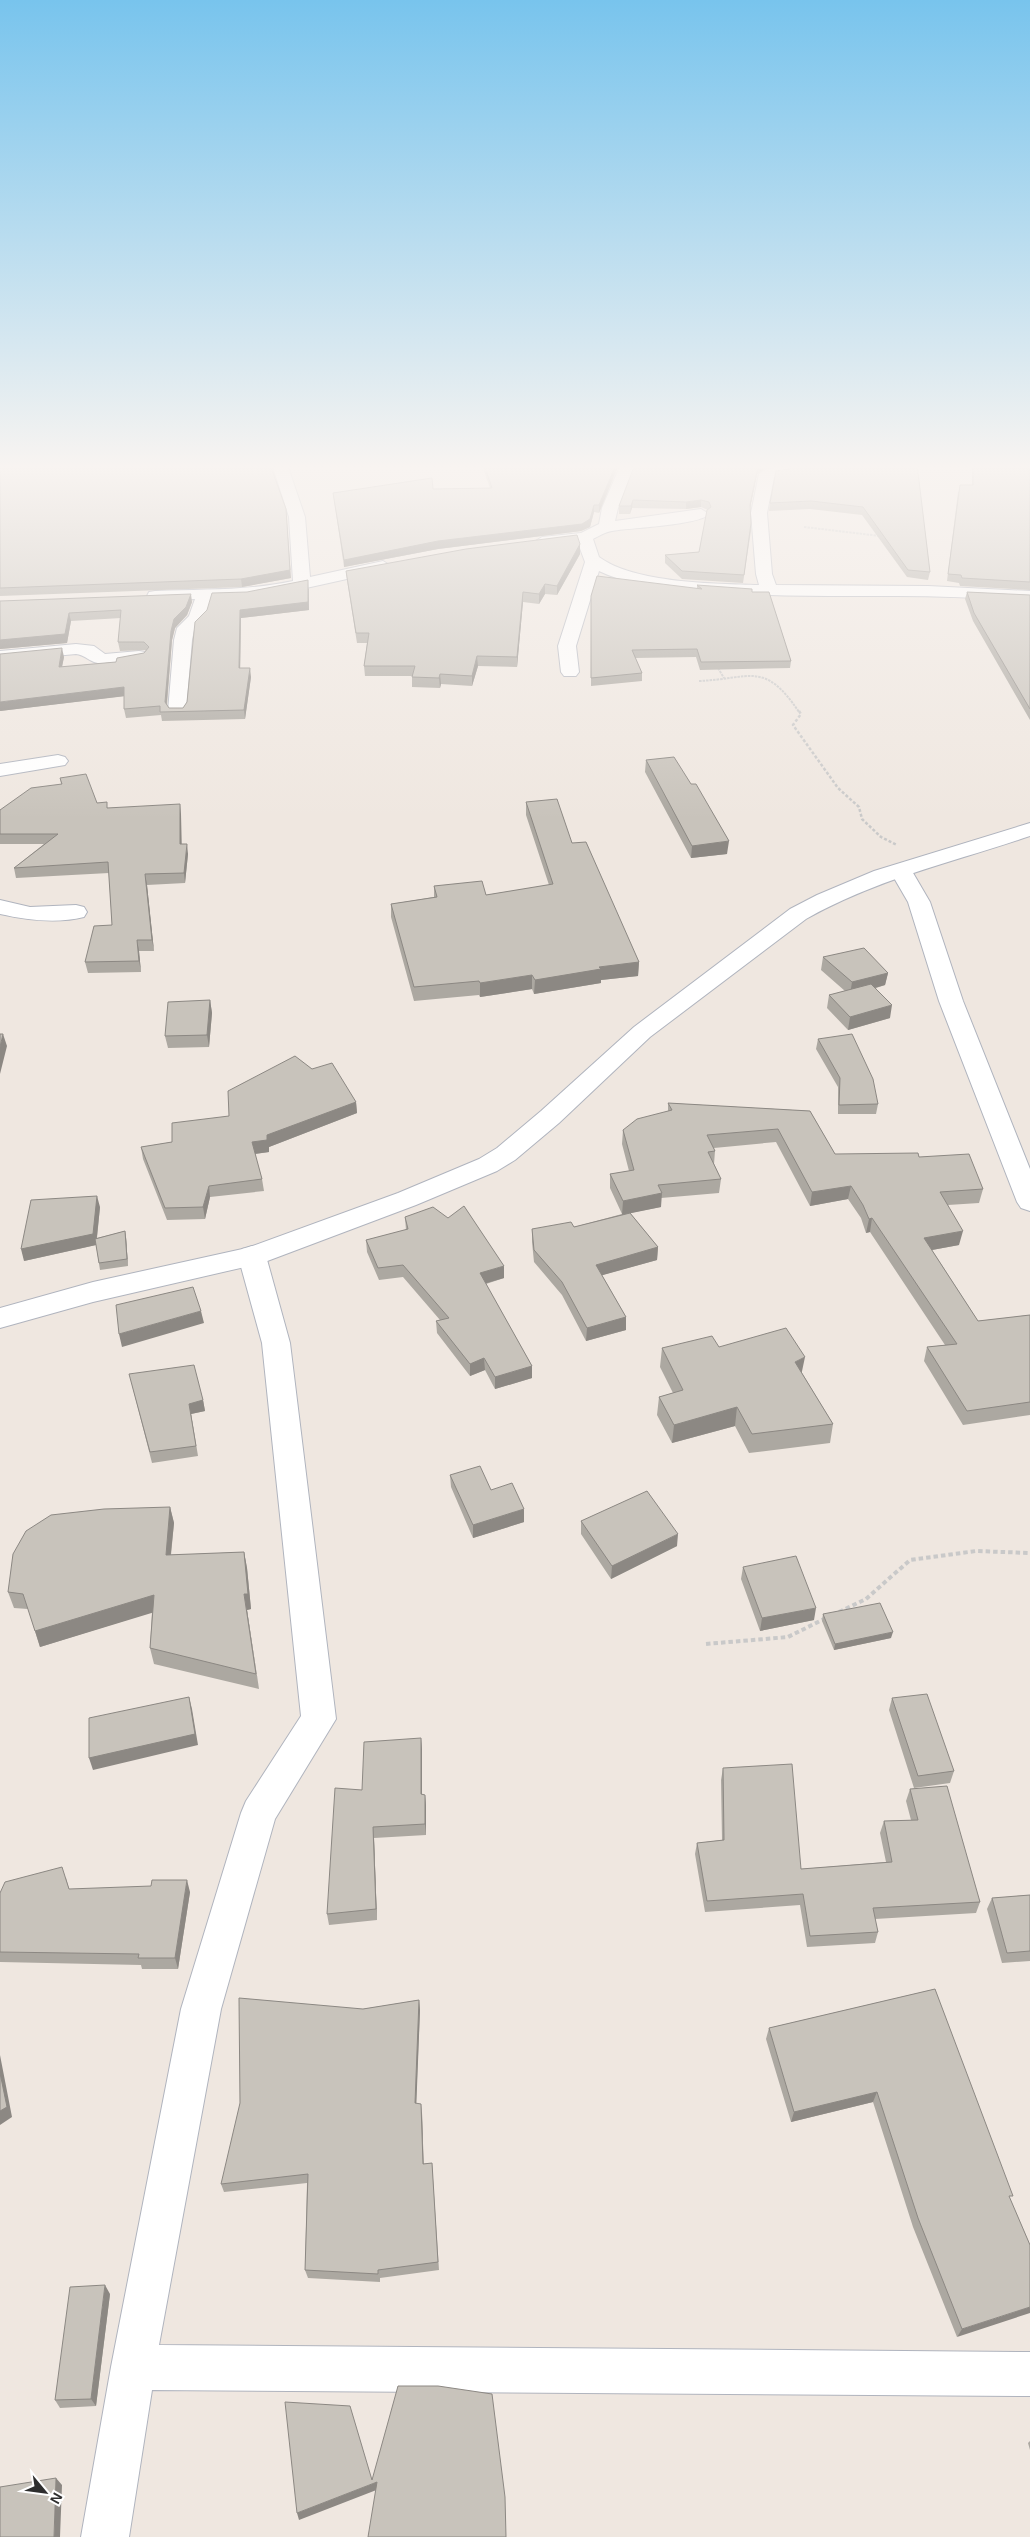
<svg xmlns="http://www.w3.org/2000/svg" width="1030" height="2537" font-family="Helvetica,sans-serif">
  <rect width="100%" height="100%" fill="#efe7e0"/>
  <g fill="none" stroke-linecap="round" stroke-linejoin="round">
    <defs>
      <path id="street" d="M 272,464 L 287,464 L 305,517 L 310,577 L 383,561 L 391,566 L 383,571 L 261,598 L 212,600 L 206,618 L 194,630 L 192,640 L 186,711 L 184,715 L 170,715 L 168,711 L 174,640 L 177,628 L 189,616 L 195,599 L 155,601 L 149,600 L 147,596 L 149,592 L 155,591 C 203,589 246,591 293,581 L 289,517 Z
        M 621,464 L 636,464 L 618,508 L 615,521 L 701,509 L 709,514 C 701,525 628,528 612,531 C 605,532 599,536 593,539 L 599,557 C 634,583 715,584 759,585 L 756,574 L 751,513 L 759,474 L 767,469 L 820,464 L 813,471 L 774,477 L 767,513 L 772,574 L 776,585 L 928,586 L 1030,591 L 1030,601 C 986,598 941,596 897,596 C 824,596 752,597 680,589 C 652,586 623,583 599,571 L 576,646 L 579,672 L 576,676 L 564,676 L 561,672 L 558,646 L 585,562 L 578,543 L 542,547 L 534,542 L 542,537 L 581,533 L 599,524 L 602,508 Z
        M 76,644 L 94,646 L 105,654 L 139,651 L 145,652 L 148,656 L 145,660 C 129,664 110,667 94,662 C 87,659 84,655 76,654 L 0,661 L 0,651 Z
        M 58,755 L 65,757 L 68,761 L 65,765 L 0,776 L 0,764 Z
        M 901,865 L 909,866 L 930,902 L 963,1001 L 1030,1169 L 1030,1211 L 1021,1208 L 1017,1202 L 939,1001 L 908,902 L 890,871 L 893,866 Z
        M 0,900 L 30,907 L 76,905 L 84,907 L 87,912 L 84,917 C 56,924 27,920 0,914 Z
        M 252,1246 L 262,1249 L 266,1256 L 290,1343 L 336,1719 L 275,1819 L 221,2009 L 159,2345 L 1030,2352 L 1030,2396 L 152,2390 L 129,2537 L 81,2537 L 111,2367 L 181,2009 L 241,1813 L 246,1801 L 301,1716 L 262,1343 L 238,1256 L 242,1249 Z"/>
      <path id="secondary" d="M 1030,823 L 1030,836 C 954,862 876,879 806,919 L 650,1037 L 559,1123 L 515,1160 L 497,1171 L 416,1205 L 262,1263 L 93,1302 L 0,1328 L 0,1308 L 93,1282 L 247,1248 L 398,1193 L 479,1159 L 497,1148 L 541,1111 L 634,1027 L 790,909 L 817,895 L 874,871 Z"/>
    </defs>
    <!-- street casing -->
    <use href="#street" stroke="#b0b4be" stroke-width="2"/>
    <!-- secondary casing -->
    <use href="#secondary" stroke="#b0b4be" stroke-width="2"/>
    <!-- path-far2 -->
    <path stroke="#c9c9c9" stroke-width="2" stroke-dasharray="2.5 1" stroke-linecap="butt" d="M 804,527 L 880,536
      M 718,668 L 724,678
      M 699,681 C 751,679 764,660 799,712"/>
    <!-- path-far1 -->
    <path stroke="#c9c9c9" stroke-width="2.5" stroke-dasharray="3 2" stroke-linecap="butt" d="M 799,711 L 801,714 L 793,725 L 838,788 L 859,807 L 862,819 L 881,837 L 897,845"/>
    <!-- path -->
    <path stroke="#c9c9c9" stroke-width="4" stroke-dasharray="4.5 3" stroke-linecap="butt" d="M 839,1612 L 866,1599 L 910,1560 L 976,1551 L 1030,1553
      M 706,1644 L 788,1637 L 824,1619"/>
    <!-- street -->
    <use href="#street" fill="#fff" fill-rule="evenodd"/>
    <!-- secondary -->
    <use href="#secondary" fill="#fff" fill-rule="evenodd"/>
  </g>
  <!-- wall -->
  <path fill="#aca8a1" d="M 0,464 L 291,578 L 242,587 L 0,596 Z
    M 484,464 L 619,464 L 599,513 L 594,512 L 590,527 L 581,531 L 438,549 L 344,567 L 333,493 L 433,489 L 490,488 L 484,471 Z
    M 635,464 L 797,464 L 767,467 L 757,474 L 750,508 L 751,531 L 743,583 L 682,579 L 665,563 L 665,555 L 699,552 L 708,510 L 701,507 L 686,509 L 632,508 L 630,514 L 619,514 L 619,506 Z
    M 917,464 L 930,572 L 928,580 L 907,577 L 862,515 L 810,509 L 769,511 L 770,503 L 814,465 Z
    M 972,464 L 1030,464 L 1030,590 L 960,586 L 959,583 L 947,581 L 958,492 L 972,485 Z
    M 580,544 L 580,554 L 557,595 L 545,594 L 539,604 L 523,602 L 517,667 L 478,666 L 472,686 L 441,684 L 440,688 L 412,687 L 412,676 L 365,676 L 364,666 L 367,643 L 357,643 L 347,580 L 346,571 Z
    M 697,585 L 752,592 L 791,661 L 790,668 L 700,670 L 696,657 L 635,658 L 642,673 L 642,681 L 591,686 L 591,596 L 697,588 Z
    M 309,589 L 309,610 L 241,618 L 240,668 L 251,677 L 245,719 L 162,721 L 161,715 L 126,718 L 124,709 L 124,696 L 0,711 L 64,657 L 62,667 L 116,662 L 144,653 L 146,651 L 145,650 L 120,651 L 118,642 L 121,618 L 71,621 L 67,643 L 0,649 L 0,601 L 192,602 L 187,615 L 175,628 L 172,640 L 167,705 L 169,708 L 183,708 L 187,702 L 247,592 Z
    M 967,592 L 1030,595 L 1030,720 L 973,621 L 965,599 Z
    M 646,760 L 727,854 L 691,858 L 645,772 Z
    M 60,778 L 97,803 L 108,808 L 181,814 L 181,844 L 188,854 L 185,883 L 147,885 L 154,951 L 139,951 L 141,972 L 88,973 L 85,962 L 112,925 L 109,873 L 16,878 L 14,868 L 44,844 L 0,844 L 0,810 L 61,784 Z
    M 526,802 L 572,843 L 639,962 L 638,976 L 601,980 L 601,983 L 534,994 L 532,989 L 480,997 L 479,995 L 414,1001 L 391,917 L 391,904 L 434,897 L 434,886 L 486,895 L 549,885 L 526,815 Z
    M 823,957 L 888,973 L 885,985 L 876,988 L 890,1018 L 848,1030 L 827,1008 L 829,995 L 845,991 L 821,970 Z
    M 210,1000 L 212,1013 L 209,1047 L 168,1048 L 165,1036 Z
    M 818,1039 L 878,1104 L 876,1114 L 838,1114 L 838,1087 L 816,1049 Z
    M 356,1102 L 357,1113 L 269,1147 L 269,1152 L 255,1154 L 262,1179 L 264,1191 L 210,1197 L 205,1219 L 167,1220 L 143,1159 L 141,1147 L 172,1142 Z
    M 668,1103 L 810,1111 L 835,1154 L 919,1157 L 983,1189 L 979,1203 L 948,1205 L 959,1245 L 932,1250 L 978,1321 L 1030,1315 L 1030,1415 L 963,1425 L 924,1361 L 927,1347 L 945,1345 L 870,1232 L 866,1233 L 861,1218 L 848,1199 L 810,1206 L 776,1142 L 714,1148 L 715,1151 L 714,1164 L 721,1179 L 719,1193 L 661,1198 L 661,1207 L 630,1213 L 658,1247 L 657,1260 L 602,1275 L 626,1317 L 626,1330 L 586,1341 L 562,1295 L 534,1262 L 532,1242 L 532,1229 L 574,1227 L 622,1214 L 610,1188 L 610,1174 L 629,1171 L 622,1144 L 623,1130 L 668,1111 Z
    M 100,1207 L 97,1238 L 125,1231 L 126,1237 L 128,1266 L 100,1270 L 96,1245 L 24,1261 Z
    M 405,1217 L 504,1278 L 486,1284 L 532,1366 L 532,1378 L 495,1389 L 485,1370 L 470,1376 L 437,1333 L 436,1321 L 440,1320 L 403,1277 L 379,1280 L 367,1252 L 366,1240 L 406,1230 Z
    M 719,1347 L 802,1373 L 833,1424 L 830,1443 L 749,1453 L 735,1426 L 672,1443 L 657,1415 L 659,1397 L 673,1393 L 660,1367 L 662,1348 Z
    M 132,1385 L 203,1400 L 205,1411 L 191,1414 L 198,1456 L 152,1463 Z
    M 450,1475 L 491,1490 L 524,1522 L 473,1538 L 451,1487 Z
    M 170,1507 L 174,1523 L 171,1555 L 244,1552 L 247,1568 L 251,1609 L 247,1610 L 259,1689 L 154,1664 L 150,1648 L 152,1612 L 40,1647 L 28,1609 L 14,1608 L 8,1592 Z
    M 581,1521 L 677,1546 L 611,1579 L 581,1534 Z
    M 743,1567 L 814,1620 L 760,1631 L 741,1579 Z
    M 823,1614 L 891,1638 L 834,1650 L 822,1621 Z
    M 892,1698 L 954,1771 L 950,1783 L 914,1788 L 889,1710 Z
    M 421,1738 L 422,1750 L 422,1794 L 425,1795 L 426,1806 L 426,1835 L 374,1838 L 377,1920 L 329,1925 L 327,1914 L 362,1790 Z
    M 723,1768 L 801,1869 L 886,1862 L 880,1833 L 884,1821 L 911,1820 L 906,1801 L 910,1789 L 980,1902 L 976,1913 L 875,1919 L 878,1932 L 875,1943 L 807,1947 L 800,1905 L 705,1912 L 695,1854 L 697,1843 L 722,1840 L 721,1780 Z
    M 66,1878 L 69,1889 L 190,1892 L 178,1969 L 142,1969 L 141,1965 L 0,1962 L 0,1893 Z
    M 1030,1895 L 1030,1961 L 1002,1963 L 987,1909 L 992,1898 Z
    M 935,1989 L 1010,2199 L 1030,2245 L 957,2337 L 913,2227 L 873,2102 L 791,2122 L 766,2039 L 769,2028 Z
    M 419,2000 L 420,2010 L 416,2103 L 422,2113 L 423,2164 L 432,2163 L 439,2270 L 380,2278 L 380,2282 L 308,2278 L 305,2270 L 307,2183 L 224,2192 L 221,2184 L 363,2009 Z
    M 110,2294 L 96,2406 L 60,2408 L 55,2400 Z
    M 1030,2441 L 1030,2450 L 1028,2443 Z"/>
  <!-- shaded-wall -->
  <path fill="#8c8883" d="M 616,464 L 619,464 L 599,513 L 599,505 Z
    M 761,464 L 797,464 L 767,467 L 757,474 L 749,513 L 750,505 L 758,466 Z
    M 633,500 L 632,508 L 630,514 L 631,506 Z
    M 701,500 L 701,507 L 686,509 L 686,502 Z
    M 594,505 L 594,512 L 590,527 L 581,531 L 438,549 L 344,567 L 344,560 Z
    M 286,509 L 291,578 L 242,587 L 241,579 Z
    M 580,544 L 580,554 L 557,595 L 557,586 Z
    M 308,580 L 309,610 L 241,618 L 240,677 L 239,668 L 240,610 Z
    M 545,584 L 545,594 L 539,604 L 539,594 Z
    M 523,592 L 523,602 L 517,667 L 517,657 Z
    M 191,594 L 192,602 L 187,615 L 175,628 L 172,640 L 166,711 L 165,702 L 171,631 L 174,619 Z
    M 69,613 L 71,621 L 67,643 L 0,649 L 0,640 Z
    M 62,648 L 64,657 L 60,676 L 59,667 Z
    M 477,656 L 478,666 L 472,686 L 472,676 Z
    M 250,668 L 251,677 L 245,719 L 244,710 Z
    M 440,674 L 441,684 L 440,688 L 439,678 Z
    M 124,687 L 126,696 L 0,711 L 0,702 Z
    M 180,804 L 181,814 L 182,855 L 180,844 Z
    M 729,841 L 727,854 L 691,858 L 692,846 Z
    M 187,844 L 188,854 L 185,883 L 184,873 Z
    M 145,874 L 147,885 L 154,951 L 152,940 Z
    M 137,940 L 139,951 L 141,972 L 139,961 Z
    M 639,962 L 638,976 L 601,980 L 601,983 L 534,994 L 535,980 L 599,967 Z
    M 888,973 L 885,985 L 850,995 L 852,982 Z
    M 532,975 L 532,989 L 480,997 L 480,983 Z
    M 210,1000 L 212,1013 L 209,1047 L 207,1035 Z
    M 892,1005 L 890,1018 L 848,1030 L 850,1017 Z
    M 3,1034 L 7,1046 L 0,1074 L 0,1047 Z
    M 356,1102 L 357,1113 L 269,1147 L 269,1152 L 254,1154 L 252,1142 L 267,1135 Z
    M 209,1186 L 210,1197 L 205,1219 L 203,1207 Z
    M 851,1186 L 848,1199 L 810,1206 L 812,1192 Z
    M 662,1193 L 661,1207 L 622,1215 L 623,1201 Z
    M 97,1196 L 100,1207 L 96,1245 L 24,1261 L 21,1249 Z
    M 872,1218 L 870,1232 L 866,1233 L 869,1219 Z
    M 125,1231 L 126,1237 L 128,1266 L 127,1259 Z
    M 963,1231 L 959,1245 L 921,1252 L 924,1238 Z
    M 658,1247 L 657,1260 L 596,1277 L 596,1265 Z
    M 504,1266 L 504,1278 L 480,1285 L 480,1273 Z
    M 201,1311 L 204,1323 L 122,1347 L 119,1334 Z
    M 626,1317 L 626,1330 L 586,1341 L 587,1328 Z
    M 805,1357 L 801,1376 L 795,1362 Z
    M 484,1358 L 485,1370 L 470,1376 L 470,1364 Z
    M 532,1366 L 532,1378 L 495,1389 L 495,1377 Z
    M 203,1400 L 205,1411 L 191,1414 L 198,1456 L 189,1404 Z
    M 737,1407 L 735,1426 L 672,1443 L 674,1425 Z
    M 170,1507 L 174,1523 L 169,1571 L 166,1555 Z
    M 524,1509 L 524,1522 L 473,1538 L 473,1525 Z
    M 678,1534 L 677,1546 L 611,1579 L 612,1566 Z
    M 244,1552 L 247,1568 L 251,1609 L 247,1610 L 259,1689 L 244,1594 Z
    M 154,1595 L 158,1611 L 40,1647 L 35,1631 Z
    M 816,1608 L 814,1620 L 760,1631 L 762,1618 Z
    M 893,1632 L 891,1638 L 834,1650 L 835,1644 Z
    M 189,1697 L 192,1709 L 198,1745 L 93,1770 L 89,1758 Z
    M 421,1738 L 422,1750 L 422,1806 L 421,1794 Z
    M 425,1795 L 426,1806 L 426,1835 L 425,1824 Z
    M 373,1827 L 374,1838 L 377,1920 L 376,1909 Z
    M 187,1880 L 190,1892 L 178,1969 L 175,1958 Z
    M 419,2000 L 420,2010 L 416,2113 L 415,2103 Z
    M 0,2055 L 12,2117 L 0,2125 Z
    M 877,2092 L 873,2102 L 791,2122 L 794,2112 Z
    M 421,2104 L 422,2113 L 424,2173 L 423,2164 Z
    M 105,2285 L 110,2294 L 96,2406 L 91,2399 Z
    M 1030,2307 L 1030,2313 L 957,2337 L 962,2329 Z
    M 56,2478 L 62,2485 L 60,2537 L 54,2537 Z
    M 377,2482 L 379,2489 L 299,2520 L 297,2513 Z"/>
  <!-- building -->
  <path fill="#c8c3bb" stroke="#8c8883" d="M 0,464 L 151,464 L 151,465 L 158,467 L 162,464 L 270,464 L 286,509 L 290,570 L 241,579 L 0,588 Z
    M 484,464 L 616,464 L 599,505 L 594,505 L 590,519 L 582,524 L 438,541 L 344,560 L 333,493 L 432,478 L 433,489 L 492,488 Z
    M 635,464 L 761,464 L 758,466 L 750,505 L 751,523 L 744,575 L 682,571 L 665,555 L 699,552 L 707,510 L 711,507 L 709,502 L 701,500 L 686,502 L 633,500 L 631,506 L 619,506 Z
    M 815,464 L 917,464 L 930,572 L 908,570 L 863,507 L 811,501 L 770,503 L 776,471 L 814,465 Z
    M 973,464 L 1030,464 L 1030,582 L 962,578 L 961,575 L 948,574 L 960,485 L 973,485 Z
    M 577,535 L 580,544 L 557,586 L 545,584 L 539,594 L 523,592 L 517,657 L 477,656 L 472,676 L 440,674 L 439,678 L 412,677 L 415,666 L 364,666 L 369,633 L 356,633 L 346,571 L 466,549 Z
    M 597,576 L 702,589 L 697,585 L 752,589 L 752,592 L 769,592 L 791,661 L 701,662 L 697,649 L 632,650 L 642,673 L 591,678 L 591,596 Z
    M 308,580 L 308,602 L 240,610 L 239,668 L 250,668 L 244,710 L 160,712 L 160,706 L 124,709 L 124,687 L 0,702 L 0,654 L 62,648 L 59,667 L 116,662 L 117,658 L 144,653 L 149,647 L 144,642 L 118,642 L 121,610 L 69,613 L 65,634 L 0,640 L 0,601 L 191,594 L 186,607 L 174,619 L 171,631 L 165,702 L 169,708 L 183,708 L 187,702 L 195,622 L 207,610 L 212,593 L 247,592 Z
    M 967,592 L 1030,595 L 1030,709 L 974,613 Z
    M 674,757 L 691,784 L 696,784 L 729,841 L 692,846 L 646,760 Z
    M 86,774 L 97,803 L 107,802 L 107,808 L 180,804 L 180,844 L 187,844 L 184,873 L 145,874 L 152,940 L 137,940 L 139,961 L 85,962 L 94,926 L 112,925 L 108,862 L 14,868 L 58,834 L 0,834 L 0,810 L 31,788 L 62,784 L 60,778 Z
    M 557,799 L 572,843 L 586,842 L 639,962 L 599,967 L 601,969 L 535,980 L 532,975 L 480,983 L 479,981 L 414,987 L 391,904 L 437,897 L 434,886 L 482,881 L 486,895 L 553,884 L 526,802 Z
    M 864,948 L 888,973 L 852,982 L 823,957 Z
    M 871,984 L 892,1005 L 850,1017 L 829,995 Z
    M 210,1000 L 207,1035 L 165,1036 L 168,1002 Z
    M 0,1034 L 3,1034 L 0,1047 Z
    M 852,1034 L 873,1079 L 878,1104 L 839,1105 L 840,1078 L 818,1039 Z
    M 295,1056 L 312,1069 L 332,1063 L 356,1102 L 267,1135 L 267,1140 L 252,1142 L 262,1179 L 209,1186 L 203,1207 L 165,1208 L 141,1147 L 172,1142 L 172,1123 L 229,1116 L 228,1091 Z
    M 668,1103 L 810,1111 L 835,1154 L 918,1153 L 919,1157 L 969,1154 L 983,1189 L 940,1192 L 963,1231 L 924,1238 L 978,1321 L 1030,1315 L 1030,1402 L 967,1411 L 927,1347 L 957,1344 L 872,1218 L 869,1219 L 863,1205 L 851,1186 L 812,1192 L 778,1129 L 707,1135 L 715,1151 L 708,1152 L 721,1179 L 658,1185 L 662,1193 L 623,1201 L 610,1174 L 634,1170 L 623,1130 L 637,1119 L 672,1110 Z
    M 97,1196 L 93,1234 L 21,1249 L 31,1200 Z
    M 464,1206 L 504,1266 L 480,1273 L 532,1366 L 495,1377 L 484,1358 L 470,1364 L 436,1321 L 449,1318 L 403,1265 L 378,1268 L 366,1240 L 408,1229 L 405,1217 L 433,1207 L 448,1218 Z
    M 630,1213 L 658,1247 L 596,1265 L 626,1317 L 587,1328 L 562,1282 L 534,1250 L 532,1229 L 571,1222 L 574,1227 Z
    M 125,1231 L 127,1259 L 99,1263 L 95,1239 Z
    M 193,1287 L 201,1311 L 119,1334 L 116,1305 Z
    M 786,1328 L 805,1357 L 795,1362 L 833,1424 L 752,1434 L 737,1407 L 674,1425 L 659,1397 L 683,1390 L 662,1348 L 712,1336 L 719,1347 Z
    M 194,1365 L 203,1400 L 189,1404 L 196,1446 L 150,1452 L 129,1374 Z
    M 480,1466 L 491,1490 L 512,1483 L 524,1509 L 473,1525 L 450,1475 Z
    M 647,1491 L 678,1534 L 612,1566 L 581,1521 Z
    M 170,1507 L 166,1555 L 244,1552 L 248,1594 L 244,1594 L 256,1674 L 150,1648 L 154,1595 L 35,1631 L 23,1594 L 8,1592 L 13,1554 L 26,1531 L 51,1515 L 104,1509 Z
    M 796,1556 L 816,1608 L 762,1618 L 743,1567 Z
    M 880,1603 L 893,1632 L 835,1644 L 823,1614 Z
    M 927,1694 L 954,1771 L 918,1776 L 892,1698 Z
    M 189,1697 L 195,1734 L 89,1758 L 89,1718 Z
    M 421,1738 L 421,1794 L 425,1795 L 425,1824 L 373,1827 L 376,1909 L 327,1914 L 335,1788 L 362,1790 L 364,1742 Z
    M 792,1764 L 801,1869 L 892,1862 L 884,1821 L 918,1820 L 910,1789 L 947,1786 L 980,1902 L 873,1908 L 878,1932 L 810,1936 L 803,1894 L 707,1901 L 697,1843 L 724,1840 L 723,1768 Z
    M 62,1867 L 69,1889 L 151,1886 L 152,1880 L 187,1880 L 175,1958 L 138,1958 L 139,1954 L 0,1952 L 0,1893 L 5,1882 Z
    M 1030,1895 L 1030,1951 L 1007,1953 L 992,1898 Z
    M 935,1989 L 1013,2196 L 1009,2196 L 1030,2245 L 1030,2307 L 962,2329 L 918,2218 L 877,2092 L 794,2112 L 769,2028 Z
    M 239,1998 L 363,2009 L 419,2000 L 415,2103 L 421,2104 L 423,2164 L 432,2163 L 438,2262 L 378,2270 L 378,2274 L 305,2270 L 308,2174 L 221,2184 L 240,2103 Z
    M 0,2073 L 7,2107 L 0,2111 Z
    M 105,2285 L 91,2399 L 55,2400 L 70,2287 Z
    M 398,2386 L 438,2386 L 492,2394 L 505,2497 L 506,2537 L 368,2537 L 377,2482 L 297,2513 L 285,2402 L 350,2406 L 372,2480 Z
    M 56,2478 L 54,2537 L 0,2537 L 0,2487 Z"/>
  <!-- sky -->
  <linearGradient id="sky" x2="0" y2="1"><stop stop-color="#78c4ed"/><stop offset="0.57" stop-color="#f8f4f1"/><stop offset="1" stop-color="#f8f4f1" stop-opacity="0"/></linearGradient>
  <rect width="1030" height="819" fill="url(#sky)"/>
  <!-- north arrow -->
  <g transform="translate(45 2492) rotate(119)" stroke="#ffffff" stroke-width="4" paint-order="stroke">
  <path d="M0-4L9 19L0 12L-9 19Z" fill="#2e2e2e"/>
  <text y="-8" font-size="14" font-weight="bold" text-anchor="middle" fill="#2e2e2e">N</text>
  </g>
</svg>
